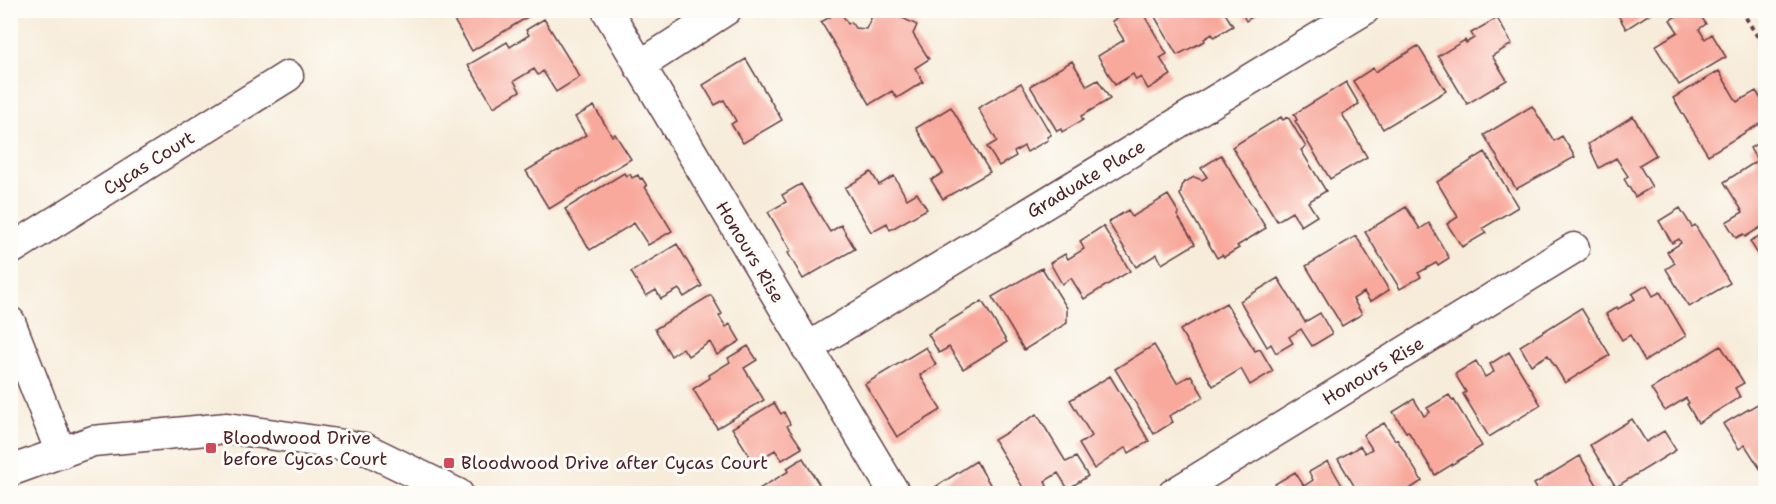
<svg xmlns="http://www.w3.org/2000/svg" width="1776" height="504" font-family="'Shantell Sans',sans-serif">
  <rect width="100%" height="100%" fill="#fdfcf7"/>
  <filter id="ink" filterUnits="userSpaceOnUse"><feTurbulence type="fractalNoise" baseFrequency=".0167" numOctaves="2"/><feDisplacementMap in="SourceGraphic" scale="12" xChannelSelector="R" yChannelSelector="G"/><feConvolveMatrix kernelMatrix="1 2 1 2 8 2 1 2 1" color-interpolation-filters="sRGB"/></filter>
  <filter id="wash" filterUnits="userSpaceOnUse"><feTurbulence type="fractalNoise" baseFrequency=".008" numOctaves="4" result="noise"/><feDisplacementMap in="SourceGraphic" scale="24" xChannelSelector="R" yChannelSelector="G"/><feGaussianBlur stdDeviation="1.35" result="paint"/><feColorMatrix in="noise" values="0 0 0 0 0 0 0 0 0 0 0 0 0 0 0 0 0 1.4 0 .05"/><feComposite in="paint" operator="in"/></filter>
  <g filter="url(#wash)">
    <rect width="100%" height="100%" fill="#f7ecda"/>
    <g id="blocks">
      <!-- building -->
      <path fill="#f8a99c" d="M 448,10 L 539,10 L 472,51 Z
        M 875,10 L 886,10 L 917,25 L 913,34 L 929,59 L 915,68 L 923,82 L 897,98 L 892,91 L 870,104 L 821,22 L 840,11 L 848,24 L 851,22 L 855,28 L 866,29 Z
        M 1130,10 L 1141,10 L 1167,54 L 1160,58 L 1171,75 L 1148,89 L 1141,77 L 1136,80 L 1133,74 L 1115,85 L 1098,56 L 1124,40 L 1112,21 Z
        M 1151,10 L 1223,10 L 1233,26 L 1214,37 L 1212,34 L 1204,39 L 1205,41 L 1177,55 Z
        M 1240,10 L 1263,10 L 1246,21 Z
        M 1615,10 L 1656,10 L 1626,29 Z
        M 1686,10 L 1697,10 L 1706,24 L 1699,29 L 1705,39 L 1712,34 L 1726,57 L 1679,85 L 1655,46 L 1678,32 L 1670,20 Z
        M 1497,18 L 1512,44 L 1492,56 L 1507,80 L 1467,104 L 1438,56 L 1465,40 L 1466,43 L 1474,38 L 1471,33 Z
        M 544,19 L 580,77 L 556,92 L 543,71 L 538,75 L 534,69 L 514,81 L 520,91 L 494,107 L 468,65 L 507,42 L 510,47 L 529,35 L 526,30 Z
        M 1418,46 L 1446,91 L 1383,129 L 1353,81 L 1373,68 L 1375,72 Z
        M 746,59 L 782,120 L 743,143 L 731,124 L 736,121 L 724,100 L 715,105 L 703,85 Z
        M 1072,61 L 1087,86 L 1098,80 L 1110,99 L 1081,116 L 1083,120 L 1062,132 L 1061,129 L 1057,131 L 1030,86 Z
        M 1719,71 L 1737,102 L 1756,91 L 1766,107 L 1766,120 L 1708,155 L 1673,98 Z
        M 1346,82 L 1359,104 L 1342,114 L 1367,157 L 1330,179 L 1295,121 L 1297,120 L 1294,114 Z
        M 1021,83 L 1051,135 L 1047,137 L 1048,140 L 1027,152 L 1024,146 L 1014,152 L 1016,156 L 999,166 L 987,147 L 997,141 L 978,108 Z
        M 594,106 L 612,136 L 615,134 L 631,159 L 549,209 L 526,171 L 586,135 L 575,117 Z
        M 1532,106 L 1554,141 L 1562,136 L 1575,157 L 1516,189 L 1484,135 Z
        M 951,107 L 990,172 L 943,199 L 931,180 L 943,173 L 916,128 Z
        M 1633,116 L 1656,155 L 1639,165 L 1652,187 L 1635,197 L 1624,179 L 1628,176 L 1616,158 L 1599,168 L 1588,144 Z
        M 1281,117 L 1283,120 L 1288,117 L 1306,147 L 1301,150 L 1326,191 L 1308,202 L 1317,216 L 1301,226 L 1292,212 L 1277,221 L 1232,147 Z
        M 1766,138 L 1766,224 L 1745,237 L 1743,234 L 1736,238 L 1726,222 L 1743,212 L 1724,182 L 1757,161 L 1750,148 Z
        M 1485,152 L 1518,207 L 1483,228 L 1486,233 L 1462,247 L 1447,224 L 1458,217 L 1437,182 Z
        M 1221,155 L 1266,228 L 1237,246 L 1239,248 L 1224,257 L 1222,255 L 1217,258 L 1180,195 L 1183,183 L 1194,177 L 1202,180 L 1207,177 L 1201,168 Z
        M 871,172 L 879,185 L 894,176 L 907,199 L 917,193 L 927,209 L 890,230 L 887,223 L 871,232 L 845,188 Z
        M 624,173 L 626,176 L 630,174 L 632,178 L 638,175 L 640,179 L 642,178 L 647,186 L 645,187 L 672,231 L 648,245 L 634,223 L 590,250 L 565,209 Z
        M 801,184 L 830,232 L 841,225 L 855,249 L 803,279 L 788,253 L 791,251 L 768,212 L 786,202 L 782,195 Z
        M 1168,195 L 1179,213 L 1177,215 L 1195,244 L 1162,264 L 1157,254 L 1136,267 L 1108,222 L 1128,210 L 1132,217 Z
        M 1406,207 L 1420,229 L 1429,223 L 1449,258 L 1438,265 L 1436,263 L 1418,273 L 1421,277 L 1400,289 L 1365,232 Z
        M 1680,208 L 1692,227 L 1695,225 L 1730,283 L 1689,307 L 1666,269 L 1675,263 L 1667,252 L 1681,243 L 1679,239 L 1672,243 L 1659,221 Z
        M 1103,226 L 1130,271 L 1084,299 L 1071,278 L 1062,284 L 1050,263 L 1065,254 L 1068,259 L 1084,249 L 1080,241 Z
        M 1766,232 L 1766,268 L 1750,241 Z
        M 1356,236 L 1389,290 L 1370,302 L 1364,292 L 1353,299 L 1362,314 L 1342,326 L 1306,266 Z
        M 677,244 L 702,286 L 684,297 L 679,289 L 661,299 L 656,290 L 646,296 L 631,272 Z
        M 1042,268 L 1067,308 L 1067,323 L 1024,350 L 992,297 Z
        M 1278,278 L 1305,322 L 1320,313 L 1332,334 L 1312,346 L 1301,329 L 1289,337 L 1293,343 L 1276,353 L 1271,344 L 1267,347 L 1240,301 Z
        M 1647,285 L 1653,296 L 1660,292 L 1686,336 L 1645,361 L 1630,335 L 1622,340 L 1606,314 L 1617,307 L 1618,309 L 1635,299 L 1632,294 Z
        M 711,295 L 722,314 L 719,316 L 726,327 L 730,324 L 740,341 L 717,355 L 710,342 L 688,356 L 683,348 L 671,356 L 655,329 Z
        M 982,301 L 1007,342 L 963,369 L 949,347 L 939,353 L 928,334 Z
        M 1226,303 L 1255,351 L 1260,349 L 1273,371 L 1250,385 L 1241,369 L 1213,386 L 1180,330 Z
        M 1581,308 L 1610,355 L 1565,383 L 1548,355 L 1531,365 L 1520,346 Z
        M 1154,345 L 1177,383 L 1191,375 L 1204,397 L 1169,416 L 1173,422 L 1154,434 L 1115,369 Z
        M 748,346 L 757,360 L 744,368 L 764,400 L 717,428 L 693,389 L 710,378 L 709,375 L 730,362 L 728,358 Z
        M 1721,346 L 1744,383 L 1735,388 L 1740,397 L 1698,423 L 1687,404 L 1689,403 L 1686,398 L 1665,411 L 1651,389 Z
        M 926,347 L 936,365 L 920,375 L 941,410 L 897,437 L 865,384 Z
        M 1509,352 L 1541,405 L 1489,437 L 1463,394 L 1466,392 L 1455,374 L 1476,361 L 1485,377 L 1494,372 L 1490,364 Z
        M 1110,376 L 1149,441 L 1129,453 L 1126,447 L 1094,469 L 1079,444 L 1092,436 L 1070,400 Z
        M 1449,395 L 1453,401 L 1454,400 L 1482,446 L 1435,475 L 1408,431 L 1406,432 L 1393,412 L 1414,399 L 1424,416 L 1430,412 L 1427,408 Z
        M 1766,399 L 1766,478 L 1745,445 L 1739,449 L 1723,424 Z
        M 774,403 L 781,414 L 784,412 L 790,424 L 787,426 L 802,448 L 782,460 L 775,450 L 754,463 L 732,428 Z
        M 1037,414 L 1066,462 L 1076,457 L 1088,476 L 1068,489 L 1058,473 L 1045,481 L 1047,486 L 1035,494 L 1027,494 L 994,440 Z
        M 1632,419 L 1646,442 L 1664,431 L 1676,450 L 1616,487 L 1590,445 Z
        M 1384,423 L 1395,440 L 1397,439 L 1422,481 L 1402,494 L 1359,494 L 1338,459 L 1360,446 L 1365,453 L 1372,449 L 1363,435 Z
        M 1580,456 L 1601,492 L 1610,487 L 1614,494 L 1540,494 L 1534,484 Z
        M 803,458 L 825,494 L 755,494 L 754,492 L 789,471 L 787,468 Z
        M 976,461 L 996,494 L 935,494 L 932,489 Z
        M 1328,461 L 1347,494 L 1281,494 L 1275,484 L 1295,472 L 1304,486 L 1313,480 L 1309,472 Z"/>
    </g>
  </g>
  <g filter="url(#ink)">
    <use href="#blocks" fill-opacity="0" stroke="#643e45" stroke-width="1.5"/>
    <g fill="none" stroke-linecap="round" stroke-linejoin="round">
      <defs>
        <path id="street" d="M 607,10 L 895,494
          M 639,66 L 726,10
          M 10,250 L 288,76
          M 10,322 L 61,453
          M 807,348 L 1364,10
          M 10,471 L 93,441 L 227,428 L 364,448 L 458,494
          M 1173,494 L 1574,248"/>
      </defs>
      <!-- street casing -->
      <use href="#street" stroke="#643e45" stroke-width="33"/>
      <!-- path -->
      <path stroke="#643e45" stroke-width="4" stroke-dasharray="4.5 4.5" stroke-linecap="butt" d="M 1741,10 L 1766,50"/>
      <!-- street -->
      <use href="#street" stroke="#fff" stroke-width="30"/>
    </g>
  </g>
  <!-- markers -->
  <g fill="#d1495b" stroke="#fdfcf7" stroke-width="2">
    <rect x="205" y="442" width="12" height="12" rx="3"/>
    <rect x="443" y="457" width="12" height="12" rx="3"/>
  </g>
  <g text-anchor="middle" dominant-baseline="central" stroke-width="6" stroke-linejoin="round" paint-order="stroke">
    <!-- street labels -->
    <g font-size="18" fill="#4a1f2b" stroke="#fdfcf7">
      <text transform="translate(149 163) rotate(-32)">Cycas Court</text>
      <text transform="translate(1086 179) rotate(-31)">Graduate Place</text>
      <text transform="translate(750 252) rotate(59)">Honours Rise</text>
      <text transform="translate(1373 371) rotate(-31)">Honours Rise</text>
    </g>
    <!-- poi labels -->
    <g font-size="18" fill="#4a1f2b" stroke="#fdfcf7" text-anchor="start">
      <text x="223" y="438">Bloodwood Drive<tspan x="223" dy="21">before Cycas Court</tspan></text>
      <text x="461" y="463">Bloodwood Drive after Cycas Court</text>
    </g>
  </g>
  <!-- margin -->
  <rect width="1776" height="504" fill="none" stroke="#fdfcf7" stroke-width="36"/>
</svg>
